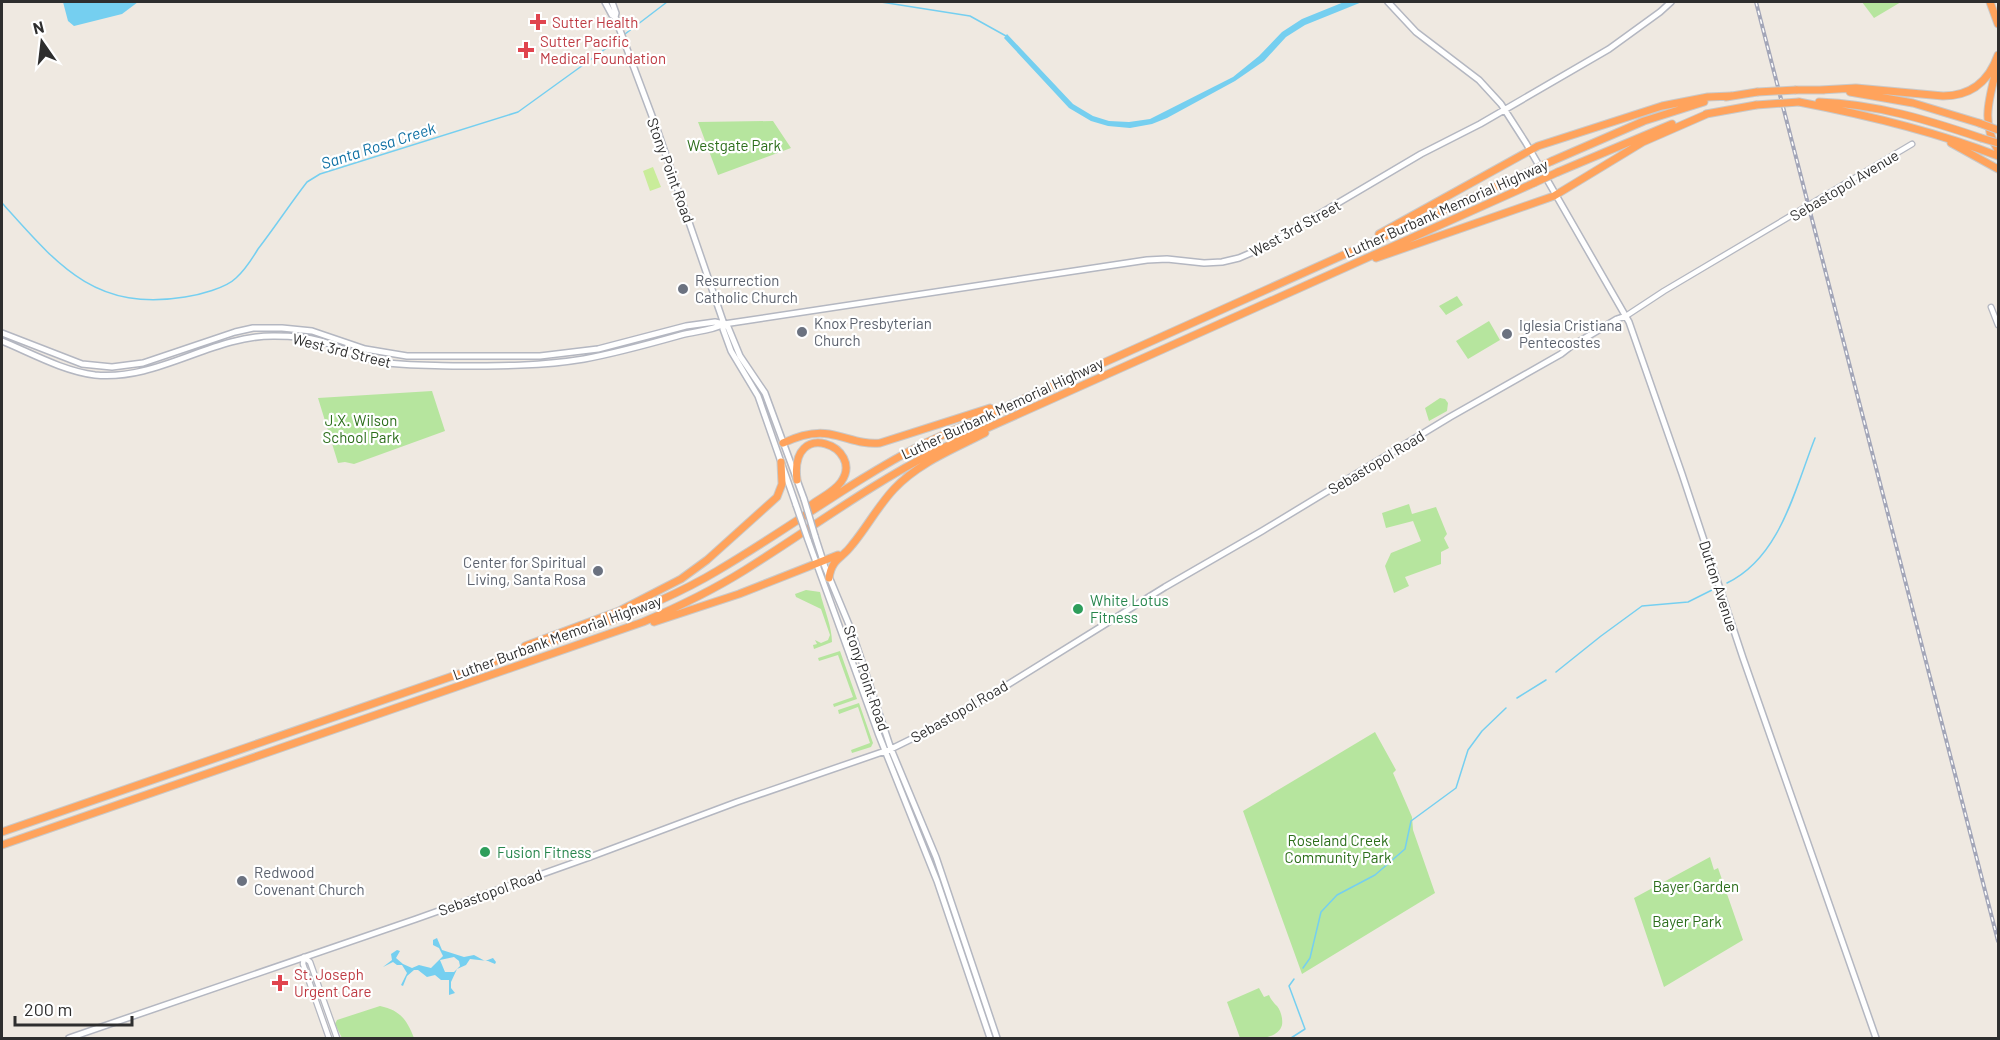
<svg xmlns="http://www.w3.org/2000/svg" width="2000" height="1040" font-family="Barlow,sans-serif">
  <rect width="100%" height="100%" fill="#efe9e1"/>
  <!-- green -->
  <path fill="#b6e59e" d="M 1862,2 L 1901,2 L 1874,18 Z
    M 773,121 L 791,148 L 718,175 L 698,122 Z
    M 1457,296 L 1463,305 L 1446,315 L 1439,306 Z
    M 1489,321 L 1500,340 L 1468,359 L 1456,341 Z
    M 432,391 L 445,431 L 354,464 L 345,462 L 338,463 L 318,398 Z
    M 1440,398 L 1445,399 L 1448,403 L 1447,411 L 1429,421 L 1425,408 Z
    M 1409,504 L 1412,514 L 1436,507 L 1447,534 L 1444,538 L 1449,548 L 1441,552 L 1441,564 L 1405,577 L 1409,586 L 1394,593 L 1385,566 L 1391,553 L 1421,541 L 1413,521 L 1386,528 L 1382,513 Z
    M 806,590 L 820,592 C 824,609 832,627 832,642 L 814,649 L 813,645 L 817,644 L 815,640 L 821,643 L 828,640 L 830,635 L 821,609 L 796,597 L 795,594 Z
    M 840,651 L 857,699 L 834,707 L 833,704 L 853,697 L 838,655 L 819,661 L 818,658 Z
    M 859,703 L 873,743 L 871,747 L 852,753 L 851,750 L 870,743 L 858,707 L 839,714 L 838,710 Z
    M 1375,732 L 1396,770 L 1393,773 L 1412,817 L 1413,830 L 1435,893 L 1302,974 L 1243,811 Z
    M 1710,857 L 1714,870 L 1718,868 L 1743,940 L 1664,987 L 1634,898 Z
    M 1259,988 L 1264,997 L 1269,995 C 1271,1000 1274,1003 1277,1006 C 1281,1011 1283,1019 1282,1025 C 1278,1040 1254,1039 1240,1038 L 1227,1002 Z
    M 380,1006 C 400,1010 407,1020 414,1038 L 342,1038 L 335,1024 L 337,1020 Z"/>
  <!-- pitch -->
  <path fill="#c9ec9a" d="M 653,167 L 661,187 L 650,191 L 643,171 Z"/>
  <!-- water -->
  <path fill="#75cff0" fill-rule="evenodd" d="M 63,2 L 138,2 L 122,14 L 74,26 L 68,21 Z
    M 1344,2 L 1362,2 L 1305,25 L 1286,37 L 1264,61 L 1235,81 L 1167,118 L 1152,124 L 1130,128 L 1108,126 L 1091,121 L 1069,108 L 1004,38 L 1007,34 L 1073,104 L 1093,116 L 1109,121 L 1129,122 L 1150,119 L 1233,77 L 1259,56 L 1282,32 L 1302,19 Z
    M 437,938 L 442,950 L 464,957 L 474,955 L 485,961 L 493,958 L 496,962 L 495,964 L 488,961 L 470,959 L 466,965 L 457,969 L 451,982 L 451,988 L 455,993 L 449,995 L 449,980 L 441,980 L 435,975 L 427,977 L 418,970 L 414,970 L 407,976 L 403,986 L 401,985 L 407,973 L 402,965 L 397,965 L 393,962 L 383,967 L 392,960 L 391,954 L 397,950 L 400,951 L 396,958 L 403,964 L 412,968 L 419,965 L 431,968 L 443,956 L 439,948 L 433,945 L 433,940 ZM 454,957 L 459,961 L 460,966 L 454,972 L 445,972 L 440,960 Z"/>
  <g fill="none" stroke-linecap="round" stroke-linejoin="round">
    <!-- stream -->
    <path stroke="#75cff0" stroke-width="1.5" d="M 881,2 L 970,16 L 1006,36
      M 2,203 C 57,264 94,312 185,297 C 199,295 226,288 236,278 C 245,270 252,259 258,249 C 275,227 290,204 307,182 L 320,174 L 518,112 L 608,47 L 667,2
      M 1727,583 C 1780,558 1795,489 1815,438
      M 1556,672 L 1601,636 L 1642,606 L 1688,602 L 1712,590
      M 1517,698 L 1546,680
      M 1303,968 L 1310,958 L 1321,912 L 1337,895 L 1375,875 L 1405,849 L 1411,821 L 1456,788 L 1468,750 L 1482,731 L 1506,708
      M 1291,1038 L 1305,1029 L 1289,986 L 1294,979"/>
    <defs>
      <path id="tertiary" d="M 1991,307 L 1998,325
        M 1626,316 L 1664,291 L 1912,144
        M 304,957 L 310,962 L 337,1038
        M 304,957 L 303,964 L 329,1038"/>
      <path id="secondary" d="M 605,2 L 612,15 L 615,17 L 616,13 L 612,2
        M 1388,2 L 1416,32 L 1479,80 L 1501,104 L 1526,143 L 1629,322 L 1682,474 L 1743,658 L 1876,1038
        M 615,17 L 658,132 L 724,324 L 728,327 L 740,356 L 765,393 L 804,499
        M 724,324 L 723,329 L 731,351 L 758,396 L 796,505
        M 2,333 L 82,364 L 112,367 L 143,363 L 235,332 L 253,328 L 282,328 L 312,331 L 365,349 L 407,356 L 540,356 L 598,349 L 686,326 L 715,322 L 724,324
        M 2,341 C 31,353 63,371 95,375 C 159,381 212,335 275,336 C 291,336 306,337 320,341 C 341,347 359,358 380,362 C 406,366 432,365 457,366 C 499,366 542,366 584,359 C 617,353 649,344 681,335 C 695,331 711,331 724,324 L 1147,260 L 1167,259 L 1204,263 L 1222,262 L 1239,258 L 1260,249 L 1421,154 L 1480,124 L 1609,49 L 1660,12 L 1671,2
        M 815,536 L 825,567 L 852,632 L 891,749 L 936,857 L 997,1038
        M 808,540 L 878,733 L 937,881 L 990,1038
        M 69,1038 L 416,919 L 590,857 L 737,802 L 891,749 L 954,718 L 1165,587 L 1262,531 L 1450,417 L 1561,354 L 1570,347 L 1617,319 L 1626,316"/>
      <path id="motorway" d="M 1990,2 L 1998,24
        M 1997,67 C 1990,96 1980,123 1998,150
        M 1796,90 L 1824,90
        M 1820,90 L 1856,88 L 1943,96 C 1972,96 1989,81 1998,55
        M 1850,92 L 1913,103 L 1979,123
        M 1726,97 L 1757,92
        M 1799,102 C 1867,115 1934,131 1998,156
        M 1819,102 C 1876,104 1928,120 1981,138
        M 1706,114 L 1756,105
        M 1951,143 L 1998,169
        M 1552,161 L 1644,121 L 1704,102
        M 1558,172 L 1672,124
        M 1379,234 L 1538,146 L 1662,106 L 1708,97 L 1731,96
        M 1376,258 L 1554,196 L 1643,142 L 1707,114
        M 783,443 C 798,436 813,431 829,434 C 847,437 862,445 880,443 L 990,408
        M 797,480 C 789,416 866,447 841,482 C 834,492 820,498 811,505
        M 829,578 C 832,558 842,559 852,545 C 867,527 878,506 894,489 C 918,463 954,449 985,433
        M 654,622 L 739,594 L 838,555
        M 525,646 L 619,611 L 681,579 L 707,560 L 777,497 L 782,484 L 781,462
        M 2,832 L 589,629 C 633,613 677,595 717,571 C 787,530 851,481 923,444 L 1528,172
        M 2,845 L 643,622 C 678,607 713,590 745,570 C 809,530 869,485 936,451 L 1534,183"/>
    </defs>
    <!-- tertiary casing -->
    <use href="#tertiary" stroke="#b4b7c1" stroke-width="7"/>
    <!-- secondary casing -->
    <use href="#secondary" stroke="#b4b7c1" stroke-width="8"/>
    <!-- motorway casing -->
    <use href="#motorway" stroke="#c9c9c9" stroke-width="9"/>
    <!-- tertiary -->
    <use href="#tertiary" stroke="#fff" stroke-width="4.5"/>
    <!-- secondary -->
    <use href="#secondary" stroke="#fff" stroke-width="5"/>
    <!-- motorway -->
    <use href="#motorway" stroke="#ffa35c" stroke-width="7"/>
    <defs>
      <path id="rail" d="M 1756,2 L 1998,941"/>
    </defs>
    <!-- rail casing -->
    <use href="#rail" stroke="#a3a6b8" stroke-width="4"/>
    <!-- rail -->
    <use href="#rail" stroke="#fff" stroke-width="1.5" stroke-dasharray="4.5" stroke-linecap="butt"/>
    <defs>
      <path id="secondary-bridge" d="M 804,499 L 815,536
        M 796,505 L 808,540"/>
      <path id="motorway-bridge" d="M 1757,92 L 1796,90
        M 1756,105 L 1799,102
        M 1979,123 L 1998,130
        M 1981,138 L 1998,143
        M 1528,172 L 1552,161
        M 1534,183 L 1558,172"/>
    </defs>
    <!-- secondary-bridge casing -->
    <use href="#secondary-bridge" stroke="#b4b7c1" stroke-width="8" stroke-linecap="butt"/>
    <!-- motorway-bridge casing -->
    <use href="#motorway-bridge" stroke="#c9c9c9" stroke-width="9" stroke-linecap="butt"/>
    <!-- secondary-bridge -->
    <use href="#secondary-bridge" stroke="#fff" stroke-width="5"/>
    <!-- motorway-bridge -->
    <use href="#motorway-bridge" stroke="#ffa35c" stroke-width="7"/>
  </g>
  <!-- markers -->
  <g fill="#e0444e" stroke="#fff" stroke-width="2">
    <path d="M535 13h6v6h6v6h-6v6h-6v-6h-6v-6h6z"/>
    <path d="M523 41h6v6h6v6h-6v6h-6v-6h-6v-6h6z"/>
    <path d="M277 974h6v6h6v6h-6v6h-6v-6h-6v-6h6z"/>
  </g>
  <g fill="#6b7280" stroke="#fff" stroke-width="2">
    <circle cx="683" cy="289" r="6"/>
    <circle cx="802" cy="332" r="6"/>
    <circle cx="1507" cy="334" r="6"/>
    <circle cx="598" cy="571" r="6"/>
    <circle cx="242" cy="881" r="6"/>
  </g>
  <g fill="#2e9e5b" stroke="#fff" stroke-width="2">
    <circle cx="1078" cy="609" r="6"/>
    <circle cx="485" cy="852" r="6"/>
  </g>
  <g text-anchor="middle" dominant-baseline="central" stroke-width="4.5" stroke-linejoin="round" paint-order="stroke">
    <!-- health labels -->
    <g font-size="15" fill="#be3a42" stroke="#fff" text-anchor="start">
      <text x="552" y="22">Sutter Health</text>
      <text x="540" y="41">Sutter Pacific<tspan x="540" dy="17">Medical Foundation</tspan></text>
      <text x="294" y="974">St. Joseph<tspan x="294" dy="17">Urgent Care</tspan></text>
    </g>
    <!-- park labels -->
    <g font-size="15" fill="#2c6e1b" stroke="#fff">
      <text x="734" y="145">Westgate Park</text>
      <text x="361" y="420">J.X. Wilson<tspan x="361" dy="17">School Park</tspan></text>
      <text x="1338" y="840">Roseland Creek<tspan x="1338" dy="17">Community Park</tspan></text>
      <text x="1696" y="886">Bayer Garden</text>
      <text x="1687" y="921">Bayer Park</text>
    </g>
    <!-- street labels -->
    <g font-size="15" fill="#2e2e2e" stroke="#fff">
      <text transform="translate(671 170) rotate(70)">Stony Point Road</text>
      <text transform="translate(1844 185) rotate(-31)">Sebastopol Avenue</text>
      <text transform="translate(1446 208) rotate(-24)">Luther Burbank Memorial Highway</text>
      <text transform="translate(1295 228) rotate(-29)">West 3rd Street</text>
      <text transform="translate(342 350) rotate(14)">West 3rd Street</text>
      <text transform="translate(1002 408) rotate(-25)">Luther Burbank Memorial Highway</text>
      <text transform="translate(1376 462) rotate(-31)">Sebastopol Road</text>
      <text transform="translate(1719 586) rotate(72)">Dutton Avenue</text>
      <text transform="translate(557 637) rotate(-20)">Luther Burbank Memorial Highway</text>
      <text transform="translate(867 678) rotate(71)">Stony Point Road</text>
      <text transform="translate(959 711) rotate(-30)">Sebastopol Road</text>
      <text transform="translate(490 892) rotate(-20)">Sebastopol Road</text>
    </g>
    <!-- worship labels -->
    <g font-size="15" fill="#5b616d" stroke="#fff" text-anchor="start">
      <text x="695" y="280">Resurrection<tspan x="695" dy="17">Catholic Church</tspan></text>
      <text x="814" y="323">Knox Presbyterian<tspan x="814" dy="17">Church</tspan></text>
      <text x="1519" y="325">Iglesia Cristiana<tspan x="1519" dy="17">Pentecostes</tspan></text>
      <text x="586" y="562" text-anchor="end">Center for Spiritual<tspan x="586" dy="17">Living, Santa Rosa</tspan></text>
      <text x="254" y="872">Redwood<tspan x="254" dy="17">Covenant Church</tspan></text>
    </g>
    <!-- leisure labels -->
    <g font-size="15" fill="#27864d" stroke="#fff" text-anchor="start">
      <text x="1090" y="600">White Lotus<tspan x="1090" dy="17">Fitness</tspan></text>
      <text x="497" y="852">Fusion Fitness</text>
    </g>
    <!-- water labels -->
    <g font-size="16" font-style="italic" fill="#0d6fa3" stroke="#fff">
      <text transform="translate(378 145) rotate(-18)">Santa Rosa Creek</text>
    </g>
  </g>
  <!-- border -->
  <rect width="2000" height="1040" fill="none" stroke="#2e2e2e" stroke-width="6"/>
  <!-- north arrow -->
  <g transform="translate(42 42) rotate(346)" stroke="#ffffff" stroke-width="4.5" paint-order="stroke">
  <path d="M0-4.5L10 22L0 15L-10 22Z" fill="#2e2e2e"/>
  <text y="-9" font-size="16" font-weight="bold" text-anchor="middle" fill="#2e2e2e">N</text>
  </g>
  <!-- scale -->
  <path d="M15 1016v9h117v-9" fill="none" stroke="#2e2e2e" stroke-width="3"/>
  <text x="24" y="1016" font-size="18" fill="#2e2e2e" stroke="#ffffff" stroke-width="4.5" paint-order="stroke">200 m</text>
</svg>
